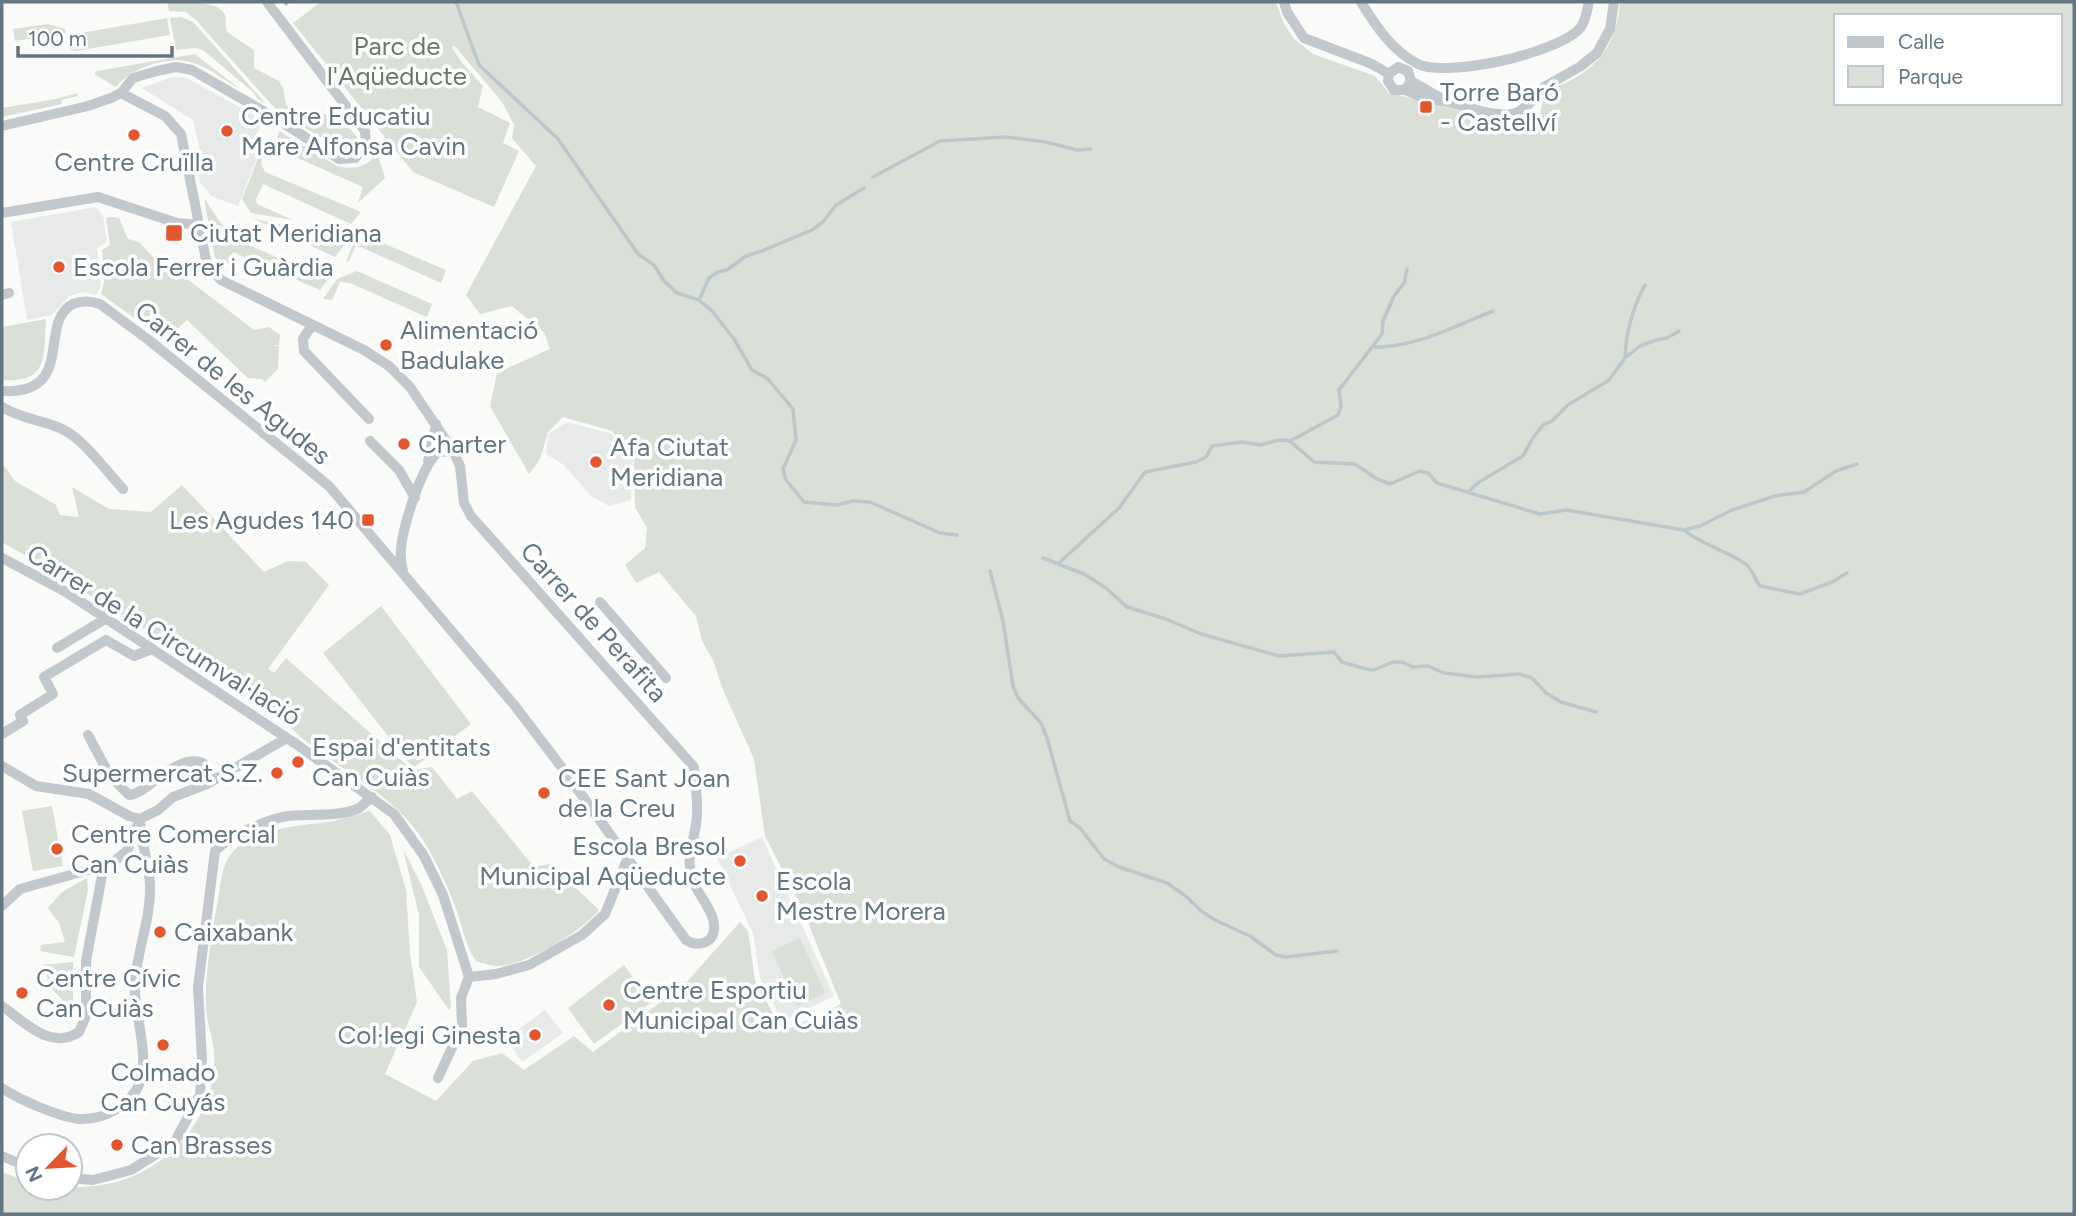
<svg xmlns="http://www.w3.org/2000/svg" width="2076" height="1216" font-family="Figtree,sans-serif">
  <rect width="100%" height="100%" fill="#fafaf8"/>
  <!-- built -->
  <path fill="#e8e9e9" d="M 185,77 L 264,121 L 252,142 L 261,148 L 238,206 L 211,196 L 200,182 L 195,152 L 200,151 L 193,120 L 142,88 L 169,78 Z
    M 95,207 L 103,215 L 107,242 L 97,248 L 101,286 L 96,295 L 83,292 L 69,296 L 52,315 L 27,320 L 11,222 Z
    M 568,422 L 612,434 L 633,459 L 631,500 L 609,506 L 591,496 L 564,465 L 546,454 L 548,434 Z
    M 762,837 L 834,996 L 782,1021 L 760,978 L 753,933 L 717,858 Z
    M 545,1010 L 563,1033 L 522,1062 L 506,1038 Z"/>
  <!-- green -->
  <path fill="#dadfd7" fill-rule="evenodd" d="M 167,2 C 182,2 220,0 225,15 C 227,20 225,27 227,32 L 254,50 L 254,68 L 279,81 L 283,88 L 286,105 L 314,121 L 320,112 L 334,119 L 340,115 L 359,140 C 359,146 354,153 347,152 L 279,113 L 196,20 L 186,12 L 169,11 Z
    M 321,2 L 1276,2 L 1284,24 L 1294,39 L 1313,54 L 1375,76 L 1389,93 L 1454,109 L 1498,124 L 1540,120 C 1541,111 1541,101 1547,94 C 1553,87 1567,83 1575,78 C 1605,61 1618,34 1620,2 L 2074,2 L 2074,1214 L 2,1214 L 2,1172 L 28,1182 L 28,1188 C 56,1188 84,1189 112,1183 C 171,1170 218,1113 214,1052 C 213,1036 206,1021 206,1005 C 205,971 212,933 218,900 C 221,882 222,859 238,847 C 265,826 301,826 334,821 C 346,818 358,814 370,811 L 390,835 L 406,890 L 410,953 L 417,1002 L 385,1074 L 436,1101 L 473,1061 L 502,1053 L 524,1070 L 574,1036 L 593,1052 L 685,984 L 740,922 L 748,931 L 755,980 L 783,1032 L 841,1004 L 802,908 L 765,836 L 754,759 L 723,690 L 713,660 L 702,641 L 696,616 L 659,572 L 636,583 L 625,565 L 645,548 L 647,528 L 635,507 L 634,459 L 612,431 L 563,417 L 548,432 L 540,459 L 529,474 L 490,406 L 497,373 L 550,349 L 544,332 L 512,306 L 480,314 L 466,295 L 536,166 L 512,138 L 514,125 L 502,102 L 454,45 L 452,48 L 463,64 L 483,86 L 478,107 L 510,123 L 503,143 L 519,151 L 494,207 L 413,172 L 293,23 ZM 1836,16 L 2060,16 L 2060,103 L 1836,103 Z
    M 181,17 L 193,22 L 266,104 L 257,98 L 253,92 L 203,50 L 195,48 L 176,50 L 170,18 Z
    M 167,18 L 170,35 L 76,51 L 69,49 L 75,34 Z
    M 48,24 L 65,29 L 66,33 L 15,41 L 13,29 Z
    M 195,54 L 240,89 C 208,70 192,52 153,64 C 137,69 127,75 116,87 L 94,74 L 97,71 Z
    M 77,93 L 78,96 L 61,100 L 62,104 L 2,117 L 2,108 L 56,99 Z
    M 279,131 L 337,166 C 352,170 369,168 377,152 L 385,178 L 358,203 L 363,187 L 275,148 Z
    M 260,153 L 263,155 L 261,164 L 265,172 L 361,212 L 351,224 L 263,184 L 256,199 L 257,204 L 293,220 L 251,213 L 242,199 Z
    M 204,198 L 224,228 L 239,241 L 328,279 L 320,290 L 233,252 L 228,264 L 215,258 Z
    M 112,217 L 119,218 L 128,239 L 139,242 L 163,268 L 182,275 L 254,330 L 269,327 L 280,335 L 279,345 L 272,345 L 279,346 L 278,369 L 265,382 L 262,379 L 248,378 L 187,320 L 165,340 L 101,294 L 105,276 L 102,250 L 110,245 L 106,218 Z
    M 254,219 L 298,228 L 344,245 L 335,257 Z
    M 371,238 L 446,270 L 441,283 L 356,245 L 349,261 L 346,262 L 354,241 Z
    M 357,271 L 432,304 L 427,317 L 350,283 L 340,282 L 332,300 L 323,299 L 337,279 Z
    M 46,319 C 43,356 50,383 2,380 L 2,327 Z
    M 2,463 L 15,481 L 56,505 L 60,515 L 79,517 L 72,487 L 109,509 L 151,512 L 182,485 L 264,572 L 288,561 L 306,562 L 329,585 L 268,669 L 274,673 L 286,658 L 412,770 L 432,767 L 457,799 L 472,791 L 534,867 L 550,864 L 599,910 C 581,932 527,965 498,966 C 491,966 482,963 476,961 C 464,944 463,926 455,906 C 448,887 438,866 428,848 C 397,794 339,771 295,732 C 276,716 273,707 249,695 L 40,564 L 2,542 Z
    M 381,606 L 471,724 L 413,768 L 323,653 Z
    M 52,806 L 63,866 L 33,871 L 22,811 Z
    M 403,849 L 421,884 L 447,950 L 451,1006 L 449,1010 L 419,967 L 419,915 Z
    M 87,878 L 88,890 L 74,957 L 40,951 L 41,945 L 65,942 L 59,923 L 48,908 L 62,892 Z
    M 800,938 L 825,993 L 797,1006 L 772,951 Z
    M 73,962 L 73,1011 L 53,990 L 42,965 Z
    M 624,965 L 651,1003 L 594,1044 L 568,1008 Z"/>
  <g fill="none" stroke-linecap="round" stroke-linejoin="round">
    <!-- stream -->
    <path stroke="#bbc7cb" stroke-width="3.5" d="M 456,2 L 479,65 L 558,139 L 638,254 L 654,265 L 664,281 L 677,293 L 699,300 L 712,311 L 734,339 L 752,370 L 768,379 L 793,409 L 796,440 L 783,469 L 786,480 L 804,502 L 837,505 L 853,501 L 870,502 L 940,533 L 957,535
      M 286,4 L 287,2
      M 873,177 L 940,141 L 1006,137 L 1046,142 L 1077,150 L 1091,149
      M 699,300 L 709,278 L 718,272 L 727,270 L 746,256 L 762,251 L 812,230 L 823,222 L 836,205 L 864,188
      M 1373,347 C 1415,348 1455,326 1493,311
      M 1625,358 C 1626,333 1633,307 1645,285
      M 1290,441 L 1338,415 L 1341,407 L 1339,390 L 1382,334 L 1383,321 L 1394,296 L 1404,283 L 1407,269
      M 1468,492 L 1479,482 L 1523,456 L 1533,438 L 1543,425 L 1552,421 L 1568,405 L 1609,380 L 1625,358 L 1640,346 L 1656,340 L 1667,338 L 1679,331
      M 1684,530 L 1700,526 L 1732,510 L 1775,496 L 1804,492 L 1836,471 L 1857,464
      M 1043,558 L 1084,574 L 1106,588 L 1127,607 L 1166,619 L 1201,634 L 1279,656 L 1334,652 L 1342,662 L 1366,669 L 1374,670 L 1393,662 L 1402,662 L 1413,667 L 1428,666 L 1444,673 L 1477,677 L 1519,674 L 1532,678 L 1546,693 L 1561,702 L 1596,712
      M 1059,563 L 1119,508 L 1145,472 L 1196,462 L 1206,457 L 1212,446 L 1242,442 L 1261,445 L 1278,440 L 1290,441 L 1314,462 L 1355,464 L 1377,479 L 1390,484 L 1420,471 L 1428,473 L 1437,483 L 1540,514 L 1566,510 L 1684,530 C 1701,545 1733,553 1748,566 C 1753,572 1755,579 1760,586 L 1800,594 L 1832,582 L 1847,573
      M 990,571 L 1003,621 L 1013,686 L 1018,698 L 1041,723 L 1047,738 L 1070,821 L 1080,828 L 1104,859 L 1119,867 L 1167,883 L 1187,897 L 1201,911 L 1215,920 L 1250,936 L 1276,955 L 1286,957 L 1337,951"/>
    <!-- street -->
    <path stroke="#c3c8cc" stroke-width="10" d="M 1284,2 L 1287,12 L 1304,38 L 1372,64 L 1389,74
      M 1361,2 C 1376,26 1392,51 1418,64 C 1447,78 1561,53 1581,27 C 1586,20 1587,10 1589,2
      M 1389,74 L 1388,81 L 1394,90 L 1405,90 L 1427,99 L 1444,101 L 1489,113 L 1507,115 L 1518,112 L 1529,104 L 1544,87 L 1581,66 L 1597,53 L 1610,29 L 1614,2
      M 1389,74 L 1398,67 L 1408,71 L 1411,81 L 1405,90
      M 1411,81 L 1441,98
      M 2,126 L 88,106 L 111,98 L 121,93 L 133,78 L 157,71 L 176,67 L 192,70 L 277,119 L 339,159 L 355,158 L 366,146 L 365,131 L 267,2
      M 2,213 L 98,197 L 177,223 L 199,225
      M 2,295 L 9,293
      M 312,325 L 303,339 L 304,351 L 369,419
      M 2,391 C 77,395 37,322 73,304 C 83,300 91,301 100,304 L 150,341 L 329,486 L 515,706 L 563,769 L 686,940 C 697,947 713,944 714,929 C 716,913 697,894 692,879 C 685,857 696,837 697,815 C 698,800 695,782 694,767 L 471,516 L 464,503 L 460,466 L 453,451 L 410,387 L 389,366 L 364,350 L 221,280 L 207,265 L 181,134 L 165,116 L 121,93
      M 2,407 C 21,419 44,420 64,430 C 84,440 107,472 123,489
      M 370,441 L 399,470 L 415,498
      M 428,461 L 436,424
      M 2,558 L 66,592 L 296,744 L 394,814 L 424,856 L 443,895 L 469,977 L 496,974 L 529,965 L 582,935 L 605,914 L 627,860
      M 403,571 C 401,563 400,557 401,549 C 403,526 421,467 438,452 L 453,451
      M 600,602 L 666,678
      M 57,648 L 105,619
      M 2,734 L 23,721 L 20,715 L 53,694 L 44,677 L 106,640 L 134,656 L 152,649
      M 88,735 L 110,776 L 129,795 C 148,794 177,752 203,763 L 214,780
      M 2,766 L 36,786 L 89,794 L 129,816 L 140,819 L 127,851 L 103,870 L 86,961 L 86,1016 L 79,1032 C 50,1051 25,1022 2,1006
      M 2,906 L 20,889 L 110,864
      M 438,1078 L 462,1026 L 461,998 L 469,977
      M 2,1088 C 18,1099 61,1118 80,1119 C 104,1120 132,1105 140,1082 C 149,1054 136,1021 135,992 C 134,957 151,922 150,887 C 150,864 140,842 140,819 L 158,810 L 173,797 L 207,784 L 287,738
      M 2,1156 L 28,1167
      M 70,1178 L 93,1180 L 131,1170 L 174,1143 L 200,1095 L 202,1059 L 198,987 L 215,851 C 229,836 268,819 288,816 C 308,814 342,817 359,808 C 363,805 368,800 372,797"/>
  </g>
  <!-- markers -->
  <g fill="#e4572e" stroke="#fff" stroke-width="2.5">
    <rect x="1419" y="100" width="14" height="14" rx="3.5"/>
    <circle cx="227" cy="131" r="7"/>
    <circle cx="134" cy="135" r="7"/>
    <rect x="165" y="224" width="18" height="18" rx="3.5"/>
    <circle cx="59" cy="267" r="7"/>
    <circle cx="386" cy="345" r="7"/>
    <circle cx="404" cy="444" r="7"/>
    <circle cx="596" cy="462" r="7"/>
    <rect x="361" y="513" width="14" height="14" rx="3.5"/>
    <circle cx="298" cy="762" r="7"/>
    <circle cx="277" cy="773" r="7"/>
    <circle cx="544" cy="793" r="7"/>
    <circle cx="57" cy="849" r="7"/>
    <circle cx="740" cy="861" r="7"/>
    <circle cx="762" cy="896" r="7"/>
    <circle cx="160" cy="932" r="7"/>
    <circle cx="22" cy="993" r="7"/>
    <circle cx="609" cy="1005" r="7"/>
    <circle cx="535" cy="1035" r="7"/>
    <circle cx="163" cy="1045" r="7"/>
    <circle cx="117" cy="1145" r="7"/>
  </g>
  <g text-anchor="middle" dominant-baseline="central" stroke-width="7" stroke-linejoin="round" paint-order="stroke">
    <!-- park labels -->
    <g font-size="26" fill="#687a64" stroke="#fff">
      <text x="397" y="46">Parc de<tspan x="397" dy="30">l'Aqüeducte</tspan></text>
    </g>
    <!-- poi labels -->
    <g font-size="26" fill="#657683" stroke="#fff" text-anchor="start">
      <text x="1440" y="92">Torre Baró<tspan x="1440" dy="30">- Castellví</tspan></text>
      <text x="241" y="116">Centre Educatiu<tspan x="241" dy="30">Mare Alfonsa Cavin</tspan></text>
      <text x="134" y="162" text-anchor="middle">Centre Cruïlla</text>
      <text x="190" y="233">Ciutat Meridiana</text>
      <text x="73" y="267">Escola Ferrer i Guàrdia</text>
      <text x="400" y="330">Alimentació<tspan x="400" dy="30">Badulake</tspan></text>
      <text x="418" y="444">Charter</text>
      <text x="610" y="447">Afa Ciutat<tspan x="610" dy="30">Meridiana</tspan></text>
      <text x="354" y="520" text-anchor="end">Les Agudes 140</text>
      <text x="312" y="747">Espai d'entitats<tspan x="312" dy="30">Can Cuiàs</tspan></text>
      <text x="263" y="773" text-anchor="end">Supermercat S.Z.</text>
      <text x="558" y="778">CEE Sant Joan<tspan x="558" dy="30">de la Creu</tspan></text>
      <text x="71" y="834">Centre Comercial<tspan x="71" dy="30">Can Cuiàs</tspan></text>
      <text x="726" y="846" text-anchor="end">Escola Bresol<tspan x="726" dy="30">Municipal Aqüeducte</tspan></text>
      <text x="776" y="881">Escola<tspan x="776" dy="30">Mestre Morera</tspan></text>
      <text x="174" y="932">Caixabank</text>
      <text x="36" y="978">Centre Cívic<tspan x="36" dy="30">Can Cuiàs</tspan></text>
      <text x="623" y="990">Centre Esportiu<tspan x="623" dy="30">Municipal Can Cuiàs</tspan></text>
      <text x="521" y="1035" text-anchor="end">Col·legi Ginesta</text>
      <text x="163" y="1072" text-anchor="middle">Colmado<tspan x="163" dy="30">Can Cuyás</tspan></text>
      <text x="131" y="1145">Can Brasses</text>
    </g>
    <!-- street labels -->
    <g font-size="26" fill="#657683" stroke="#fff">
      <text transform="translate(233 383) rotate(39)">Carrer de les Agudes</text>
      <text transform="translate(594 622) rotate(48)">Carrer de Perafita</text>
      <text transform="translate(164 635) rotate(32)">Carrer de la Circumval·lació</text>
    </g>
  </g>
  <!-- border -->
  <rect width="2076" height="1216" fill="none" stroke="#657683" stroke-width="7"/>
  <!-- legend -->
  <rect x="1834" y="14" width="228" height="91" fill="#ffffff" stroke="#c1c8cd" stroke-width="2"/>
  <rect x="1848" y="37" width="35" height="10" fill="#c3c8cc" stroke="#c1c8cd" stroke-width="2"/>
  <text x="1898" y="49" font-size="21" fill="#657683">Calle</text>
  <rect x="1848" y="66" width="35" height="21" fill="#dadfd7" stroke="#c1c8cd" stroke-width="2"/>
  <text x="1898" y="84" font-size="21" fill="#657683">Parque</text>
  <!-- north arrow -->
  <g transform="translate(49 1167) rotate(245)"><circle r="33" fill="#ffffff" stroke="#c1c8cd" stroke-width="2"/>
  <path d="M0-5L12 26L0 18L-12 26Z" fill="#e4572e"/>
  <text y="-10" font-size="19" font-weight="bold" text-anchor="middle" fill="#657683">N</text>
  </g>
  <!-- scale -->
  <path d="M18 46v10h154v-10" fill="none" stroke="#657683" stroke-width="3.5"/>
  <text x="28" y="46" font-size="21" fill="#657683" stroke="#ffffff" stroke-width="5" paint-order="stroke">100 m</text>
</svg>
